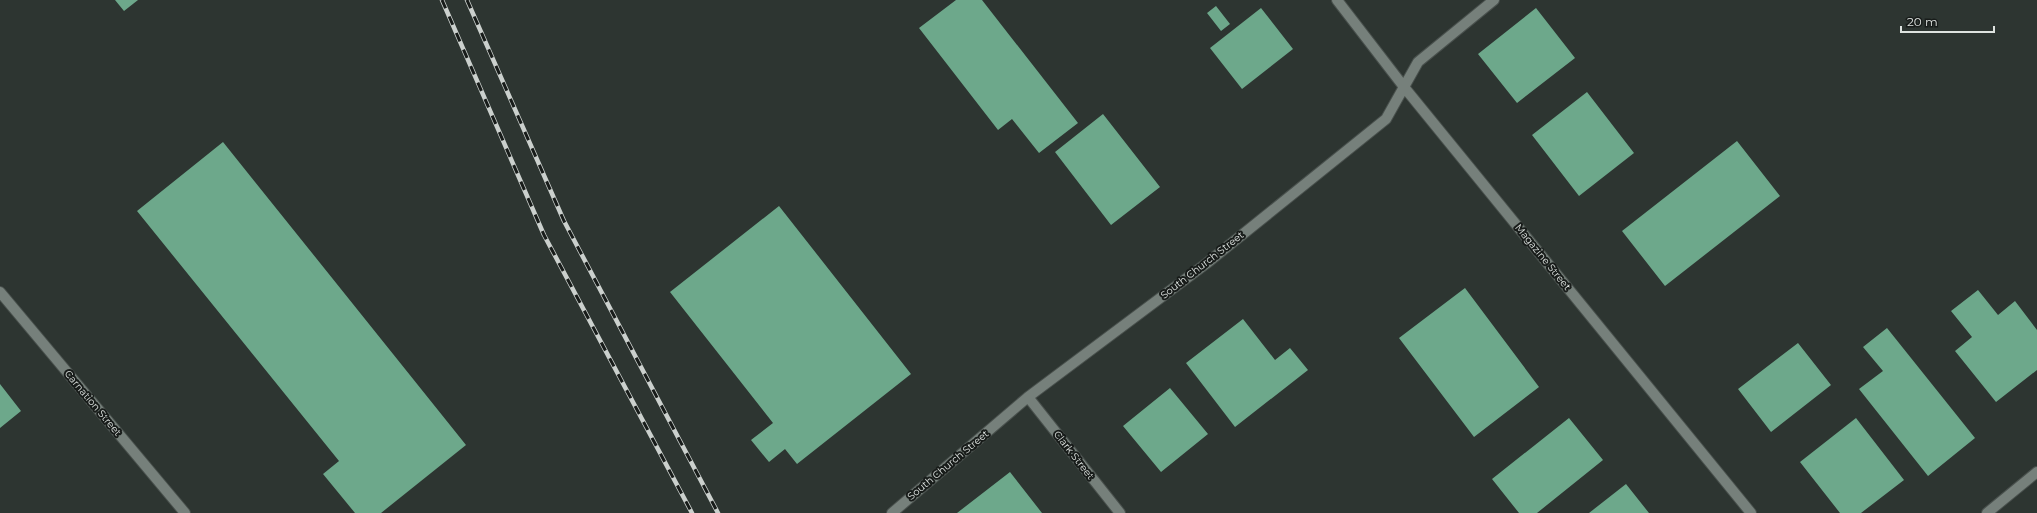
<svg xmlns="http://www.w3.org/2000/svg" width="2037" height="513" font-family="Montserrat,sans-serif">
  <rect width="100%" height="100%" fill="#2d3531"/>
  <!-- building -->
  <path fill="#6da88b" d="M 115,0 L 138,0 L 124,11 Z
    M 956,0 L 982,0 L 1078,123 L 1039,153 L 1012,119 L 998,130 L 919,28 Z
    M 1216,6 L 1230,24 L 1221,31 L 1207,13 Z
    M 1261,8 L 1293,49 L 1242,89 L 1210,48 Z
    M 1536,8 L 1575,58 L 1517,103 L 1478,54 Z
    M 1587,92 L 1634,153 L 1579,196 L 1532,135 Z
    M 1103,114 L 1160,187 L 1111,225 L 1055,152 Z
    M 1737,141 L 1780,196 L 1665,286 L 1622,231 Z
    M 223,142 L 466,445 L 381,513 L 355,513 L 323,474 L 339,461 L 137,211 Z
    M 779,206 L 911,374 L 797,464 L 785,449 L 769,462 L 751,440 L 773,423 L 670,292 Z
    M 1465,288 L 1539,387 L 1474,437 L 1399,338 Z
    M 1978,290 L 1998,315 L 2015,301 L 2037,330 L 2037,370 L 1996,402 L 1955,351 L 1972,337 L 1951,311 Z
    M 1243,319 L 1275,360 L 1290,348 L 1308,370 L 1235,427 L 1186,363 Z
    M 1887,328 L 1975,438 L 1928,476 L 1859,389 L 1883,371 L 1863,347 Z
    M 1798,343 L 1831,385 L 1771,432 L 1738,389 Z
    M 0,384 L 21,411 L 0,428 Z
    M 1170,388 L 1208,434 L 1161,472 L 1123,426 Z
    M 1569,418 L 1603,460 L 1537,513 L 1519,513 L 1492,479 Z
    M 1856,418 L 1904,480 L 1861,513 L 1840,513 L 1800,462 Z
    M 1010,472 L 1042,513 L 957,513 Z
    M 1626,484 L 1649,513 L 1589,513 Z"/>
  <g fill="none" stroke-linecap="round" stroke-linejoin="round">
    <defs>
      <path id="street" d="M 1337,0 L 1404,87 L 1751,513
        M 0,292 L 185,513
        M 1028,397 L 1120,513
        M 892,513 L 1028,397 L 1207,263 L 1386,119 L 1418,62 L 1494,0"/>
      <path id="secondary" d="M 1987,513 L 2037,472"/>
    </defs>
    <!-- street casing -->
    <use href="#street" stroke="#49504d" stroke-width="12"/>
    <!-- secondary casing -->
    <use href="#secondary" stroke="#49504d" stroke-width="12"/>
    <!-- street -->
    <use href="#street" stroke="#76807b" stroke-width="10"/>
    <!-- secondary -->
    <use href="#secondary" stroke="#76807b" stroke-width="10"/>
    <defs>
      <path id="rail" d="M 442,0 L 544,235 L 692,513
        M 467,0 L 564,221 L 718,513"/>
    </defs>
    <!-- rail casing -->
    <use href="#rail" stroke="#cbd0cd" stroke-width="4.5"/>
    <!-- rail -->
    <use href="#rail" stroke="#181c1a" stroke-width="3" stroke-dasharray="9" stroke-linecap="butt"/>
  </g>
  <g text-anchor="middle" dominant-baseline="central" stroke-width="4" stroke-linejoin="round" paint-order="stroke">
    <!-- street labels -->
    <g font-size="10" fill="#dee3e0" stroke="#181c1a">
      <text transform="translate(1543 257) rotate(51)">Magazine Street</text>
      <text transform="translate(1202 265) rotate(-38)">South Church Street</text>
      <text transform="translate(93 403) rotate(50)">Carnation Street</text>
      <text transform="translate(1074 455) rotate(52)">Clark Street</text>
      <text transform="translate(948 465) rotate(-40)">South Church Street</text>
    </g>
  </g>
  <!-- scale -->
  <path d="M1901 26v6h93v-6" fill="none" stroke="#dee3e0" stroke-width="2"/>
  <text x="1907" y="26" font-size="12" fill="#dee3e0" stroke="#181c1a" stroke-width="3" paint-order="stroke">20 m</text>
</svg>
